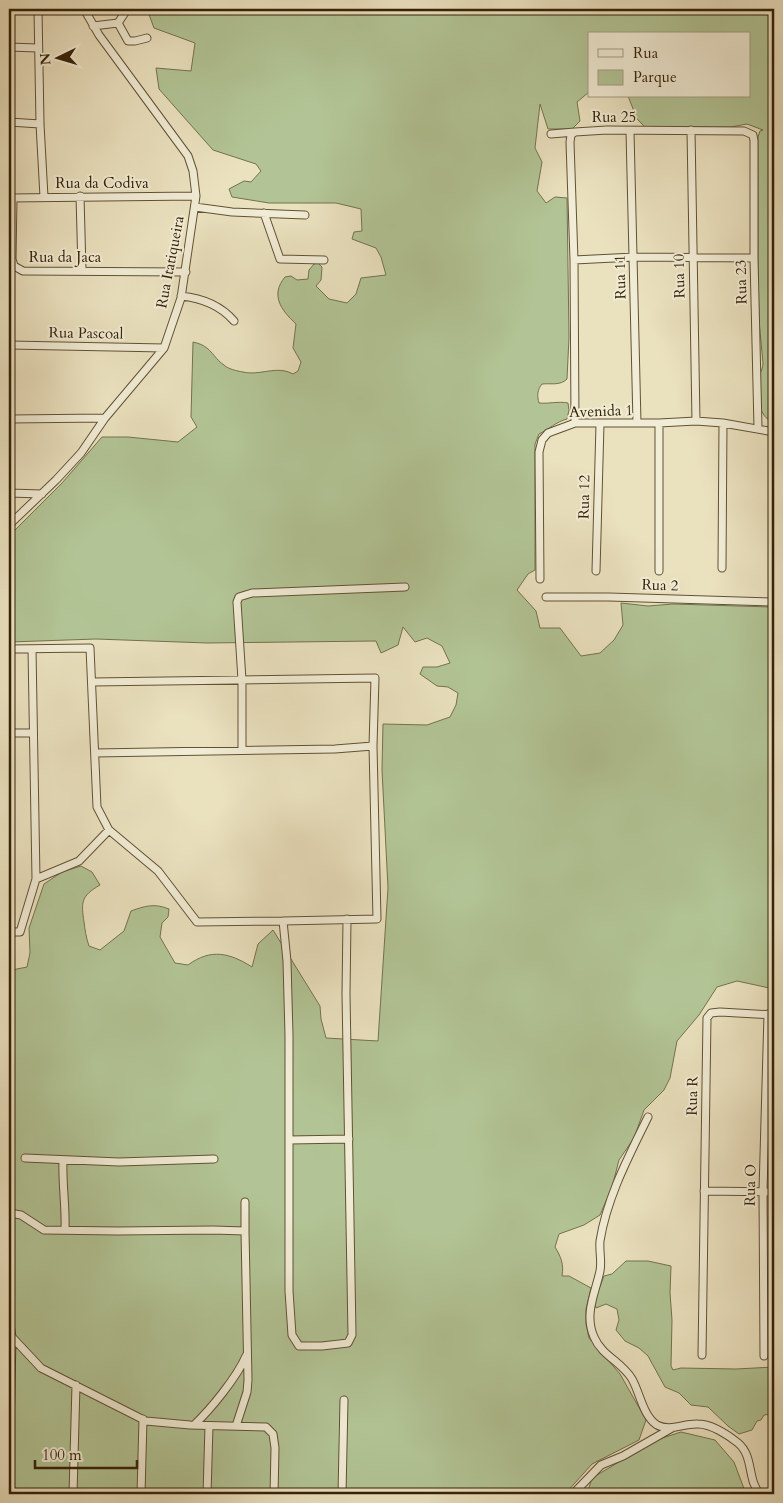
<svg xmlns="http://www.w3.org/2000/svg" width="783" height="1503" font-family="Cardo,serif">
  <rect width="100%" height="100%" fill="#eae1be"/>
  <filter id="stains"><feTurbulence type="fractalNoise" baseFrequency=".004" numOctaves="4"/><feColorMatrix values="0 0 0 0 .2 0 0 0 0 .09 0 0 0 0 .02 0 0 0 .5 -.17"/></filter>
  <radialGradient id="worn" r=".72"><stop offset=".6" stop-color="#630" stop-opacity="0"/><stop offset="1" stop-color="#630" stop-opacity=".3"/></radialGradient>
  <!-- green -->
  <path fill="#b2c495" stroke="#74724e" d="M 147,9 L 774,9 L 774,421 C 770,420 766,419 764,415 C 757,407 758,385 760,375 C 761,370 763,368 763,363 L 759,321 L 758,272 L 758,137 L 760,131 L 763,130 L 747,124 L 731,127 L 645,127 L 637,119 L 628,96 L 749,96 L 749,34 L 589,34 L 589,92 L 577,102 L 580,121 L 572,129 L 548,129 L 540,104 L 535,148 L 542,162 L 537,191 L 546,203 L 555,197 L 567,198 L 569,337 L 567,379 C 560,386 551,383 542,384 C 537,390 537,396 539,403 C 549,404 558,401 568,403 L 569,410 L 567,419 C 556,422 549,429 539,434 L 535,444 L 535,570 L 528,574 L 517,590 L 536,611 L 540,628 L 560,628 L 581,656 L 600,653 L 614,640 L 623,625 L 621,603 L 648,606 L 673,604 L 770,607 L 774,609 L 774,989 L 737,981 L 717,987 L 699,1015 L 677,1041 L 670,1078 L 664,1090 L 644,1110 L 634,1138 L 619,1160 L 612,1187 L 600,1215 L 584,1225 L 559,1234 L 555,1247 C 561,1257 564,1264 562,1276 L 569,1276 L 591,1288 L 586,1309 L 586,1324 L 589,1338 L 620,1374 L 646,1420 L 639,1440 L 592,1464 L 565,1494 L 9,1494 L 9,968 L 12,970 L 27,967 L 30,953 L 29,928 L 44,884 L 62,872 L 81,866 L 92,872 L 100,885 C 81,896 81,902 84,922 C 85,930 86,937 89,946 L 100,950 L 124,931 L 131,911 C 145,906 154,903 169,909 L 168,917 L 162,923 L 160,937 L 175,963 L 188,965 C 211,948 230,953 252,967 L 258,944 L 273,930 L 320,1006 L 321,1019 L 326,1038 L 378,1041 L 388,888 L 382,770 L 383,724 L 427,725 L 450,717 L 456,705 L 458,693 L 448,687 L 437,686 L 420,674 L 423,667 L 437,667 L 450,663 L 442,646 L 427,638 L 415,642 L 403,627 L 398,645 L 381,653 L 376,641 L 207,643 L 96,639 L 9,642 L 9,536 L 62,483 L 102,437 L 128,437 L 178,442 L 197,427 L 191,417 L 193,342 C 212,346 212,357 224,365 C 228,369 237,371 243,372 C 260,376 277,365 293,374 L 298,371 L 301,362 L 293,348 L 296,324 C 281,310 270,295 285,277 L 291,276 L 297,280 L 308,279 L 309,270 L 314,264 L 318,263 L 322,267 L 321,280 L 316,286 L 329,299 L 347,303 L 356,294 L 361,278 L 386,275 L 381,257 L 376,248 L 352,239 L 354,232 L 362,231 L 361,209 L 336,203 L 269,203 L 232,197 L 229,189 L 244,181 L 251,182 L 261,171 L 256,164 L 213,150 L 159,89 L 156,68 L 191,71 L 195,43 L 154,28 Z
    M 626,1261 L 648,1261 L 671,1266 L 670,1293 L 672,1320 L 671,1366 L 673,1370 L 681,1368 L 736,1369 L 774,1367 L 774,1424 L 772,1414 L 764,1415 L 761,1420 L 757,1421 L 752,1430 L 739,1434 L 728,1426 L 708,1407 L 691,1405 L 679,1393 L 665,1387 L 648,1356 L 639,1348 L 625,1341 L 616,1330 L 619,1320 L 617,1309 L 606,1304 L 596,1308 L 594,1302 L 604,1276 L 612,1274 Z
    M 681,1432 L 715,1440 L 734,1462 L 746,1494 L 587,1494 L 592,1478 L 656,1440 Z"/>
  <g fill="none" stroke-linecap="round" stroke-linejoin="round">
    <defs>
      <path id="street" d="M 38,9 L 40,124 L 44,197
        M 118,23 L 126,11
        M 93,26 L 118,23 L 128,41 L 135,41 L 147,38
        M 9,47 L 37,48
        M 9,122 L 40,124
        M 691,130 L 696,421
        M 630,131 L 637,423
        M 551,134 L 575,132
        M 80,196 L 82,270
        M 9,198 L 196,196
        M 13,198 L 12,259 L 14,266 L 23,271 L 186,272
        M 195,207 L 232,212 L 305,215
        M 264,213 L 280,259 L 324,260
        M 574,260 L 634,257 L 754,258
        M 181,296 C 201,298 221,306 234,321
        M 9,345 L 164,348
        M 9,419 L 105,418
        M 575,423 L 574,260 L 570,142 L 571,135 L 575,132 L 607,130 L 744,131 L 753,135 L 754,141 L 754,258 L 758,428
        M 659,423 L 659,571
        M 9,493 L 42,494
        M 9,525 L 56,480 L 81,453 L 105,418 L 164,348 L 181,298 L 196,196 L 193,171 L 188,156 L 99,35 L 84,9
        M 722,568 L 723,423
        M 596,571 L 600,424
        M 540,579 L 539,452 L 542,440 L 548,433 L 575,423 L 659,423 L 696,421 L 723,423 L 774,432
        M 546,597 L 609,597 L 774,602
        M 9,649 L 90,648 L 97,807 L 109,830 L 158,871 L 197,922 L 283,921 L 287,961 L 289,1035 L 289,1291 L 292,1335 L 299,1346 L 322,1346 L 348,1343 L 352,1335 L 346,994 L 347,919
        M 92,682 L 375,678 L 373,746 L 335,749 L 95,753
        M 9,733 L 33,733
        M 242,750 L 242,680 L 237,602 L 239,597 L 252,593 L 405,587
        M 36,879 L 79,861 L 109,830
        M 283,921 L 377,919 L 373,746
        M 9,932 L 20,932 L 36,879 L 32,649
        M 648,1117 C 629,1156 607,1197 600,1241 C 599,1251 602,1261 600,1271 C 595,1294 584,1314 594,1337 C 602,1356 622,1362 632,1379 C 640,1393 643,1416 657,1425 C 670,1432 684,1423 698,1424 C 711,1424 728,1435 738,1443 C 754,1456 747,1480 760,1494
        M 289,1140 L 349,1139
        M 25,1158 L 119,1162 L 214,1159
        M 63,1160 C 62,1184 66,1207 65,1230
        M 704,1191 L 774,1192
        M 9,1213 L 21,1215 L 44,1230 L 118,1231 L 213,1230 L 245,1231 L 248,1380 L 247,1392 L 236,1426
        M 245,1231 L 245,1202
        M 9,1318 L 12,1337 L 41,1368 L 146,1421 L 190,1425 L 266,1427 L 273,1434 L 275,1448 L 274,1494
        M 702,1355 L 707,1018 L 711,1013 L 720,1012 L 774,1015
        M 764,1356 L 763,1191 L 768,1014
        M 194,1425 C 211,1409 237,1377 246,1356
        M 9,1483 L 12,1337
        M 73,1494 L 76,1385
        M 141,1494 L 143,1419
        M 207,1494 L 209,1426
        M 342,1494 L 344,1400
        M 573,1494 L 601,1465 L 623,1456 L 672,1428"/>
    </defs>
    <!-- street casing -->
    <use href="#street" stroke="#625136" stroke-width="9"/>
    <!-- street -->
    <use href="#street" stroke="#f1ecd5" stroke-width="7"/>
  </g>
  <g text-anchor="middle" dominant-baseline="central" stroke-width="4" stroke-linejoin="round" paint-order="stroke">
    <!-- street labels -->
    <g font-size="15" fill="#352108" stroke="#f1ecd5">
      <text x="614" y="117">Rua 25</text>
      <text x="102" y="183">Rua da Codiva</text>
      <text x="65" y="257">Rua da Jaca</text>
      <text transform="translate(170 262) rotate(-79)">Rua Itatiqueira</text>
      <text transform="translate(679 276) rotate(-91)">Rua 10</text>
      <text transform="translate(620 277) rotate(-91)">Rua 11</text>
      <text transform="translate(741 282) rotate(-91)">Rua 23</text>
      <text transform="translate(86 333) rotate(1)">Rua Pascoal</text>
      <text transform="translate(601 411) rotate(-2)">Avenida 1</text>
      <text transform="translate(584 497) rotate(-89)">Rua 12</text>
      <text transform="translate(660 585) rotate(2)">Rua 2</text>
      <text transform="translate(692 1096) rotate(-89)">Rua R</text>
      <text transform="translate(750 1185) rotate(-89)">Rua O</text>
    </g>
  </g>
  <!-- margin -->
  <rect width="783" height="1503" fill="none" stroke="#eae1be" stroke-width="30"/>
  <rect x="10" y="10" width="763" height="1483" fill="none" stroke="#352108" stroke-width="2.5"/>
  <rect x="15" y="15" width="753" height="1473" fill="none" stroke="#352108"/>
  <!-- legend -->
  <rect x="588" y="32" width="162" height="65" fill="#f1ecd5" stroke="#a69b83"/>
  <rect x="598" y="49" width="25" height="8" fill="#f1ecd5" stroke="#a69b83"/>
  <text x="633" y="58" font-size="15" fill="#352108">Rua</text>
  <rect x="598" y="70" width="25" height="15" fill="#b2c495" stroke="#a69b83"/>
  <text x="633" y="82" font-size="15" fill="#352108">Parque</text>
  <!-- north arrow -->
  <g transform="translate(58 58) rotate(265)" stroke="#f1ecd5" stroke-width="4" paint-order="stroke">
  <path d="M0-4L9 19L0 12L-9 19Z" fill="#352108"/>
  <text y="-8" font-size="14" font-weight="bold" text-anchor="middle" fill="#352108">N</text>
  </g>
  <!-- scale -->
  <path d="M35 1460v8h102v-8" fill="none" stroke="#352108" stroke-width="2.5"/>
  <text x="42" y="1460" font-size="15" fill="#352108" stroke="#f1ecd5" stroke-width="4" paint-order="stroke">100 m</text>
  <rect width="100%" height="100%" filter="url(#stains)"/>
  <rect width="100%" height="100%" fill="url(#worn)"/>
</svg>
